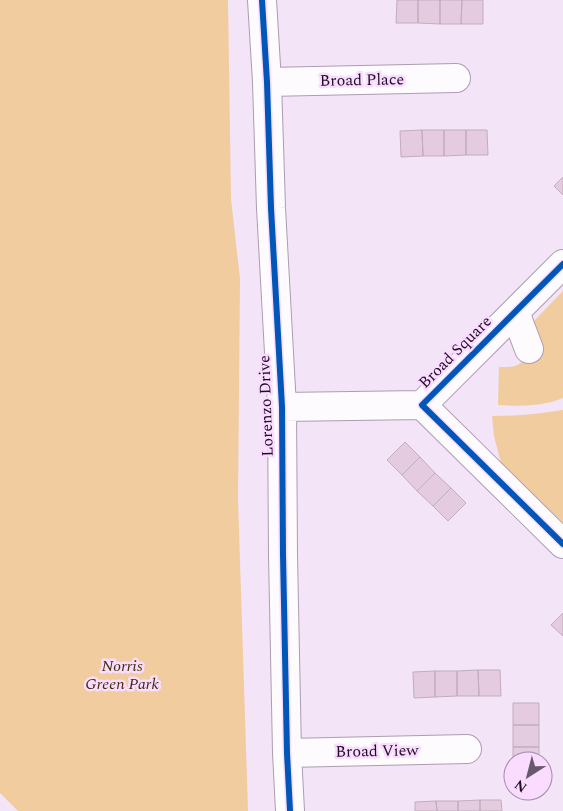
<svg xmlns="http://www.w3.org/2000/svg" width="563" height="811" font-family="Spectral,serif">
  <rect width="100%" height="100%" fill="#f4e4f7"/>
  <!-- green -->
  <path fill="#f0cc9f" d="M 0,0 L 228,0 L 231,199 L 240,279 L 238,499 L 248,811 L 18,811 L 0,793 Z
    M 563,291 L 563,398 C 543,407 519,406 498,405 L 499,367 C 508,367 517,368 523,361 L 532,323 Z
    M 563,410 L 563,523 L 501,463 L 494,436 L 492,416 C 516,416 539,414 563,410 Z"/>
  <!-- building -->
  <path fill="#e4cbdf" stroke="#c0adbd" d="M 397,0 L 418,0 L 418,23 L 396,23 Z
    M 418,0 L 440,0 L 440,24 L 418,23 Z
    M 440,0 L 462,0 L 461,24 L 440,24 Z
    M 462,0 L 483,0 L 483,24 L 461,24 Z
    M 422,130 L 444,130 L 444,156 L 423,156 Z
    M 422,130 L 423,156 L 401,157 L 400,131 Z
    M 444,130 L 466,130 L 466,155 L 444,156 Z
    M 466,130 L 487,130 L 488,155 L 466,155 Z
    M 563,177 L 563,195 L 554,186 Z
    M 405,442 L 420,457 L 402,475 L 387,460 Z
    M 420,457 L 435,473 L 417,491 L 402,475 Z
    M 435,473 L 451,488 L 433,506 L 417,491 Z
    M 451,488 L 466,503 L 448,521 L 433,506 Z
    M 563,613 L 563,636 L 551,625 Z
    M 478,670 L 479,696 L 457,696 L 457,671 Z
    M 478,670 L 500,670 L 501,696 L 479,696 Z
    M 435,671 L 435,697 L 414,698 L 413,672 Z
    M 435,671 L 457,671 L 457,696 L 435,697 Z
    M 513,703 L 539,703 L 539,725 L 513,725 Z
    M 513,725 L 539,725 L 539,747 L 513,747 Z
    M 513,747 L 539,747 L 539,761 L 513,761 Z
    M 480,800 L 480,811 L 458,811 L 458,801 Z
    M 480,800 L 501,800 L 502,811 L 480,811 Z
    M 436,801 L 437,811 L 415,811 L 415,802 Z
    M 436,801 L 458,801 L 458,811 L 437,811 Z"/>
  <g fill="none" stroke-linecap="round" stroke-linejoin="round">
    <defs>
      <path id="minor" d="M 262,0 L 267,82 L 271,208 L 282,407 L 283,555 L 287,753 L 290,811
        M 267,82 L 456,78
        M 563,264 L 422,405 L 563,544
        M 515,312 L 529,349
        M 282,407 L 422,405
        M 287,753 L 467,749"/>
    </defs>
    <!-- minor casing -->
    <use href="#minor" stroke="#ac9db0" stroke-width="30"/>
    <!-- minor -->
    <use href="#minor" stroke="#fdfbfe" stroke-width="28"/>
    <defs>
      <path id="cycleway" d="M 262,0 L 267,82 L 271,208 L 282,407 L 283,555 L 287,753 L 290,811
        M 563,264 L 422,405 L 563,544"/>
    </defs>
    <!-- cycleway casing -->
    <use href="#cycleway" stroke="#f9dcff" stroke-width="9"/>
    <!-- cycleway -->
    <use href="#cycleway" stroke="#0057b8" stroke-width="6"/>
  </g>
  <g text-anchor="middle" dominant-baseline="central" stroke-width="5" stroke-linejoin="round" paint-order="stroke">
    <!-- street labels -->
    <g font-size="16" fill="#1f0e23" stroke="#f9dcff">
      <text transform="translate(362 80) rotate(-1)">Broad Place</text>
      <text transform="translate(455 352) rotate(-45)">Broad Square</text>
      <text transform="translate(266 406) rotate(-92)">Lorenzo Drive</text>
      <text transform="translate(377 751) rotate(-1)">Broad View</text>
    </g>
    <!-- park labels -->
    <g font-size="16" font-style="italic" fill="#412c00" stroke="#f9dcff">
      <text x="122" y="666">Norris<tspan x="122" dy="18">Green Park</tspan></text>
    </g>
  </g>
  <!-- north arrow -->
  <g transform="translate(528 776) rotate(216)"><circle r="24" fill="#f9dcff" stroke="#a28aa7"/>
  <path d="M0-4L9 19L0 12L-9 19Z" fill="#6a596d"/>
  <text y="-8" font-size="14" font-weight="bold" text-anchor="middle" fill="#1f0e23">N</text>
  </g>
</svg>
